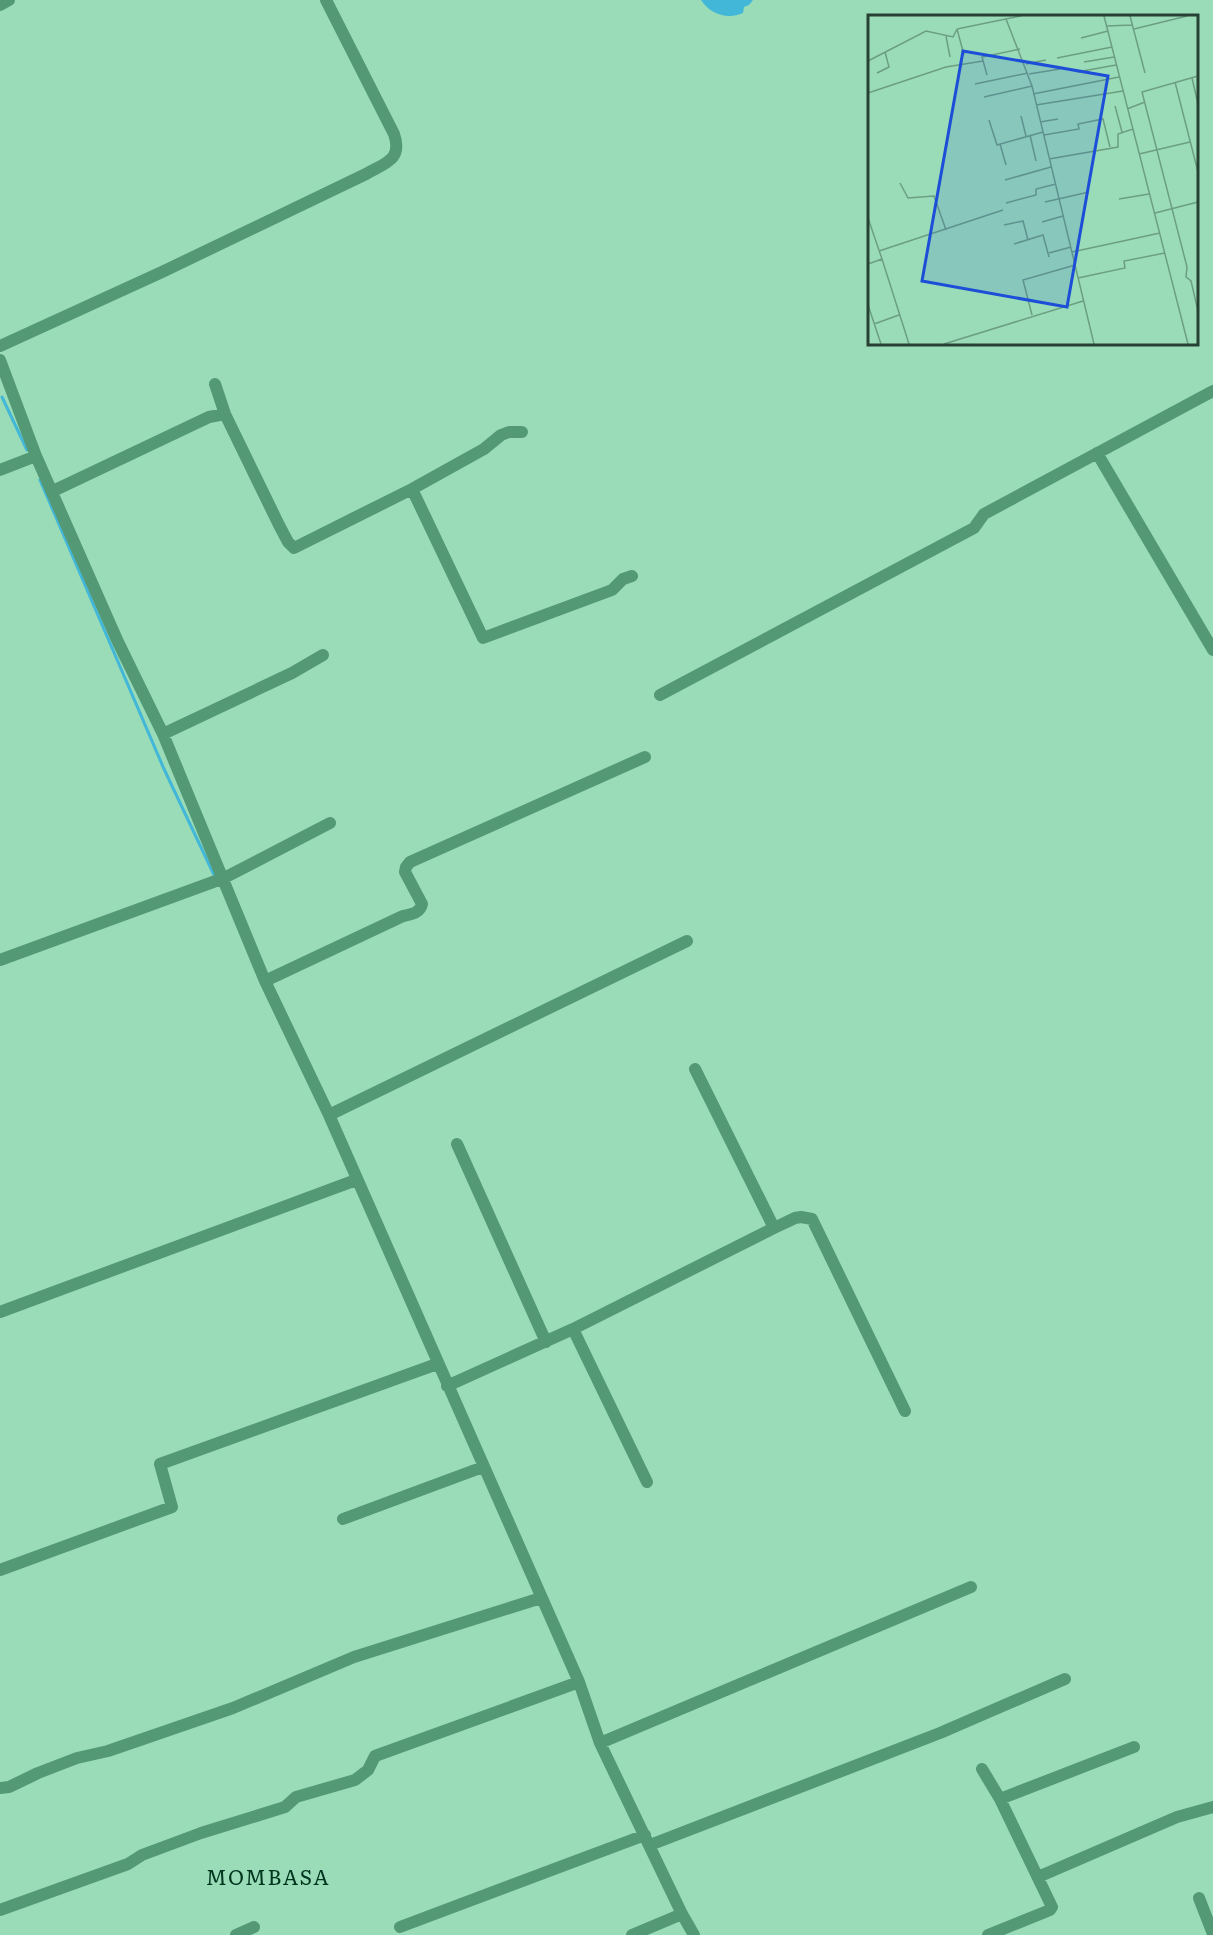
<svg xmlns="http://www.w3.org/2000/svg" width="1213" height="1935" font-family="Literata,serif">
  <rect width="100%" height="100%" fill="#9adcb8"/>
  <!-- water -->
  <path fill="#42b7d8" d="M 701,0 L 753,0 L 749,5 L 744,7 L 743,13 C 727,20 710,14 701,0 Z"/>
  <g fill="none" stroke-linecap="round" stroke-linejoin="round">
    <!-- stream -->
    <path stroke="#42b7d8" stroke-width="3" d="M 2,397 L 27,450
      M 40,480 L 164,769 L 215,877"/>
    <!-- minor -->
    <path stroke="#539975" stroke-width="12" d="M 0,5 L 9,0
      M 0,346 L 162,272 L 366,174 C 385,163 403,160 394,134 L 326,0
      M 0,360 L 36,456 L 118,642 L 163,734 L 265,981 L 329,1115 L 579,1682 L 600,1743 L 682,1914 L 694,1935
      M 215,384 L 225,414 L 279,525 L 288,542 L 294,548 L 412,489 L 484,449 L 501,435 L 509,432 L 522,432
      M 1097,453 L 1213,650
      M 0,470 L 36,456
      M 412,489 L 483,638 L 612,590 L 623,579 L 632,576
      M 53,491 L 209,417 L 225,414
      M 660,695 L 974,528 L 984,514 L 1213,391
      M 163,734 L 292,673 L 323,655
      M 0,960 L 224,878 L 330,823
      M 265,981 L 403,916 C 412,914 420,913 422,904 L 405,872 L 406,867 L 410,862 L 645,757
      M 695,1069 L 774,1228
      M 329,1115 L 687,941
      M 457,1144 L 546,1342
      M 0,1312 L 356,1180
      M 573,1329 L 647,1482
      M 447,1386 L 573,1329 L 774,1228 L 795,1218 L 801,1217 L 812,1219 L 905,1411
      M 343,1519 L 483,1467
      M 0,1570 L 172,1507 L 160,1464 L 437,1364
      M 600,1743 L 971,1587
      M 982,1769 L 1000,1799 L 1052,1907 L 1050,1910 L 988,1935
      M 0,1788 L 9,1787 L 38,1773 L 77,1758 L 108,1751 L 233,1708 L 354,1657 L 541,1598
      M 1000,1799 L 1134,1747
      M 650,1845 L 940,1733 L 1065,1679
      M 1038,1877 L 1177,1817 L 1213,1807
      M 1199,1898 L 1213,1934
      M 0,1910 L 128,1864 L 142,1855 L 201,1833 L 285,1807 L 296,1797 L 355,1780 L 368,1770 L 375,1756 L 579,1682
      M 400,1927 L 645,1835
      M 236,1935 L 254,1927
      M 632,1935 L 682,1914"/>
  </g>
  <g text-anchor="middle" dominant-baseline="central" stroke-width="6" stroke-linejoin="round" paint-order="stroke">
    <!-- quarter labels -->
    <g font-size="21" letter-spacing="1.5" fill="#00351f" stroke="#9adcb8">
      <text x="268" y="1875">MOMBASA</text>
    </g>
  </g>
  <!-- overview -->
  <g transform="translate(868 15)">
    <rect width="330" height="330" fill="#9adcb8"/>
    <path fill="none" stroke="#6c9e83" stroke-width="1.5" d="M 236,1 L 320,329M 262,1 L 277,58M 138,4 L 164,71 L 226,329M 238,11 L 264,10M 89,14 L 153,1M 89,14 L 96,40M 266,14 L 319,1M 78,21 L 82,42M 213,23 L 240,16M 189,43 L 244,32M 0,46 L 58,16 L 85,22 L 89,14M 216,47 L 246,42M 158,49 L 178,45M 209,57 L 248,50M 9,58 L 21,52 L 17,37M 161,59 L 192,54M 119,60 L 114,42 L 152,34M 330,61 L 274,77 L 319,252 L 318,262 L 323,266 L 330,296M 324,63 L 330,89M 307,67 L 330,157M 107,69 L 160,58M 0,78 L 78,52 L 115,46M 165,79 L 251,62M 116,82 L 164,71M 168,90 L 255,76M 247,91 L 254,117M 259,94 L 277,87M 153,101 L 158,121M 121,105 L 129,130 L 175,117M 172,107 L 190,104M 162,120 L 168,146M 176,120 L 211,114 L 210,109 L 235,104 L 242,132M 132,129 L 138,150M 271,139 L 322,127M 181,144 L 250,132 L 250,119 L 265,114M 137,165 L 183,152M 32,168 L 40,183 L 66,181 L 78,215M 251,184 L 281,179M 177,187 L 221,177M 138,188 L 168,180 L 168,174 L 188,169M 287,198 L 330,187M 0,203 L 14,244M 174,207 L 195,201M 136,210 L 155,206 L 160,225M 146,229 L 175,220 L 181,242M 11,236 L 135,195M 204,237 L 292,218M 181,238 L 203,232M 0,249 L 14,244 L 41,329M 210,263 L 257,253 L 256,246 L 297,238M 0,290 L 13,329M 164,300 L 155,265 L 207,250M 6,309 L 31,300M 76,329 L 215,286"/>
    <path fill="#1d4ed8" fill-opacity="0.15" stroke="#1d4ed8" stroke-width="3" d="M 95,36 L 240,61 L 199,292 L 54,266 Z"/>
    <rect width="330" height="330" fill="none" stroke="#274234" stroke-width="3"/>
  </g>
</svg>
